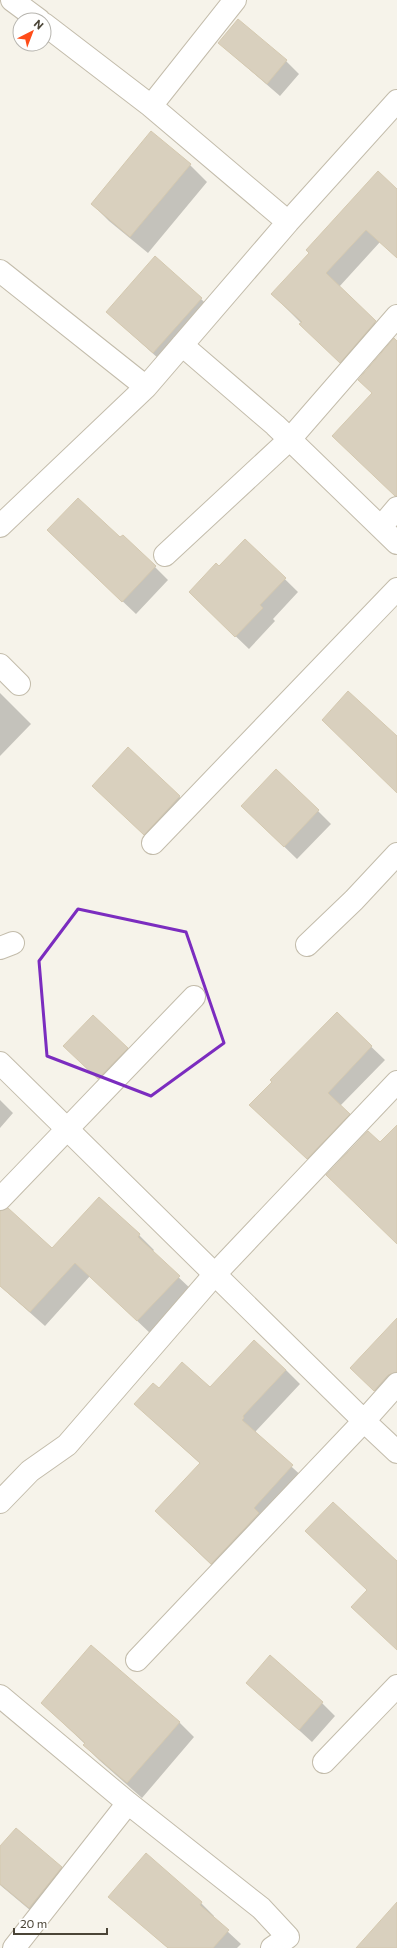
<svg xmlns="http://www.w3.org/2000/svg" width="397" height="1948" font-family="Commissioner,sans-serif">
  <rect width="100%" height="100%" fill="#f6f3ea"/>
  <!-- shadow -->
  <path fill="#0003" d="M 219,43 L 286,61 L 299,74 L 280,96 Z
    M 151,133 L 190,165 L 207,182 L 148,253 L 109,221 L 92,204 Z
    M 397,190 L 397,258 L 380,242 L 339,287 L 388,335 L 353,375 L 272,294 Z
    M 201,299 L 218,315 L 170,369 L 107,312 Z
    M 120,539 L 155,567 L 168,580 L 136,614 L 61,543 Z
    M 245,540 L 298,592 L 273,619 L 275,621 L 249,649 L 203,605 L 219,567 Z
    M 0,693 L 31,724 L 0,756 Z
    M 128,748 L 193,810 L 157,847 L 106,798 Z
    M 242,806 L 318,811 L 331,824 L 297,859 Z
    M 337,1014 L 385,1060 L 340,1106 L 362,1127 L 320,1171 L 264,1118 L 273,1082 Z
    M 127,1049 L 140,1062 L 111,1091 L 77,1059 Z
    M 0,1100 L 13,1113 L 0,1128 Z
    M 100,1198 L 139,1235 L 154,1250 L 152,1252 L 194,1292 L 152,1335 L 90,1276 L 45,1326 L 0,1286 L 0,1219 L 52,1249 Z
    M 397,1332 L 397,1393 L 388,1403 L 364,1381 Z
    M 286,1370 L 300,1384 L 256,1431 L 256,1434 L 306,1480 L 225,1578 L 170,1525 L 201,1464 L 150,1418 L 159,1390 L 210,1388 Z
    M 247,1683 L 322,1703 L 335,1716 L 312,1742 Z
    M 42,1703 L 179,1722 L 194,1737 L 142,1798 L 99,1760 L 84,1745 L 85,1744 Z
    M 0,1848 L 61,1867 L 74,1880 L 43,1921 L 0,1885 Z
    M 110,1897 L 201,1903 L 214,1916 L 213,1918 L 241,1944 L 237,1948 L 168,1948 Z"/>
  <!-- building -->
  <path fill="#d9d0be" stroke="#d5c9b0" d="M 238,19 L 287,60 L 267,84 L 218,43 Z
    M 151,131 L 191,164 L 130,237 L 91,204 Z
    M 378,171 L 397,189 L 397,258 L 366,230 L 326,273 L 376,321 L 340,363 L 299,324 L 302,322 L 271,294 L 309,253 L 306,250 Z
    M 155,256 L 202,298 L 153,353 L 106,312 Z
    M 394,338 L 397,341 L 397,496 L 395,496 L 332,436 L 372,393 L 358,380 Z
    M 78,498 L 120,537 L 123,535 L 156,566 L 122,602 L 47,530 Z
    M 245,539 L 286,578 L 260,605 L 263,608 L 235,637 L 189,592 L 216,563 L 219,566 Z
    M 348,691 L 397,736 L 397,793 L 322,720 Z
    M 128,747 L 180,796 L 144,835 L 92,786 Z
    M 276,769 L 319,810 L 284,847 L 241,806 Z
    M 337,1012 L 372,1046 L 328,1093 L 350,1114 L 307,1159 L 249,1105 L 272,1082 L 270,1080 Z
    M 93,1015 L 128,1048 L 98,1079 L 63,1046 Z
    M 397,1125 L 397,1244 L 326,1175 L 368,1131 L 380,1142 Z
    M 99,1197 L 140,1234 L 138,1237 L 180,1276 L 137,1321 L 75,1263 L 30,1312 L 0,1286 L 0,1211 L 8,1208 L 52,1248 Z
    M 397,1318 L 397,1372 L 388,1375 L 374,1391 L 350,1368 Z
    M 254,1340 L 286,1370 L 243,1416 L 244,1418 L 242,1420 L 293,1465 L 254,1508 L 259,1513 L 211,1564 L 155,1511 L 200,1463 L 134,1404 L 153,1383 L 159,1388 L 182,1362 L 210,1387 Z
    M 333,1502 L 397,1561 L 397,1650 L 351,1607 L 367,1590 L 305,1531 Z
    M 91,1645 L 180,1722 L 127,1783 L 83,1745 L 85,1743 L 41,1703 Z
    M 270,1655 L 323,1702 L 299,1730 L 246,1683 Z
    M 16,1828 L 62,1867 L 29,1908 L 0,1884 L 0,1846 Z
    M 146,1853 L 202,1902 L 200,1905 L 229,1930 L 213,1948 L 168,1948 L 108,1897 Z
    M 397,1902 L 397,1948 L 356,1948 Z"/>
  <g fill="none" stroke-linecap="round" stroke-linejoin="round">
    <defs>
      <path id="minor" d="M 12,0 L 39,20
        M 44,24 L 151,106 L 288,222
        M 151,106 L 235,0
        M 0,271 L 146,387 L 288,222 L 397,101
        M 182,345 L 275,425 L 397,543
        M 0,526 L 146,387
        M 381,527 L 397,508
        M 165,555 L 290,439 L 397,316
        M 0,665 L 19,684
        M 153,843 L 397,589
        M 307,945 L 354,900 L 397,854
        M 0,948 L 13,943
        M 0,1199 L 194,997
        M 0,1502 L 30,1471 L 67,1445 L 215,1274 L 397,1082
        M 137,1660 L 364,1421 L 397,1452
        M 0,1696 L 128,1803 L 261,1908 L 288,1937 L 272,1948
        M 324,1762 L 397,1686
        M 14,1948 L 128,1803"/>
      <path id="tertiary" d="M 0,1063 L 364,1421 L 397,1384"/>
    </defs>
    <!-- minor casing -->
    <use href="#minor" stroke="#c3bcab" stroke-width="24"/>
    <!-- tertiary casing -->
    <use href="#tertiary" stroke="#c3bcab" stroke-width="24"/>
    <!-- minor -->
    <use href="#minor" stroke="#fff" stroke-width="22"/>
    <!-- tertiary -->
    <use href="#tertiary" stroke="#fff" stroke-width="22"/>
  </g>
  <!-- marked area -->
  <path fill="none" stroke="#7b2cbf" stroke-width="3" stroke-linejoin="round" d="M 78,909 L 186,932 L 224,1043 L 151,1096 L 47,1056 L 39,961 Z"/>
  <!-- north arrow -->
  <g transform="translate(32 32) rotate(42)"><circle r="19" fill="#ffffff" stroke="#b7b5af"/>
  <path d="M0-3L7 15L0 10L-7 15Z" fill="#ff4c18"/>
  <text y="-6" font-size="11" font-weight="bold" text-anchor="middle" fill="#4b4537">N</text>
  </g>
  <!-- scale -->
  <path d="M14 1928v6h93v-6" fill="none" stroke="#4b4537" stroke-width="2"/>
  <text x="20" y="1928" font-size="12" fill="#4b4537" stroke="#ffffff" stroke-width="3" paint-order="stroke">20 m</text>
</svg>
